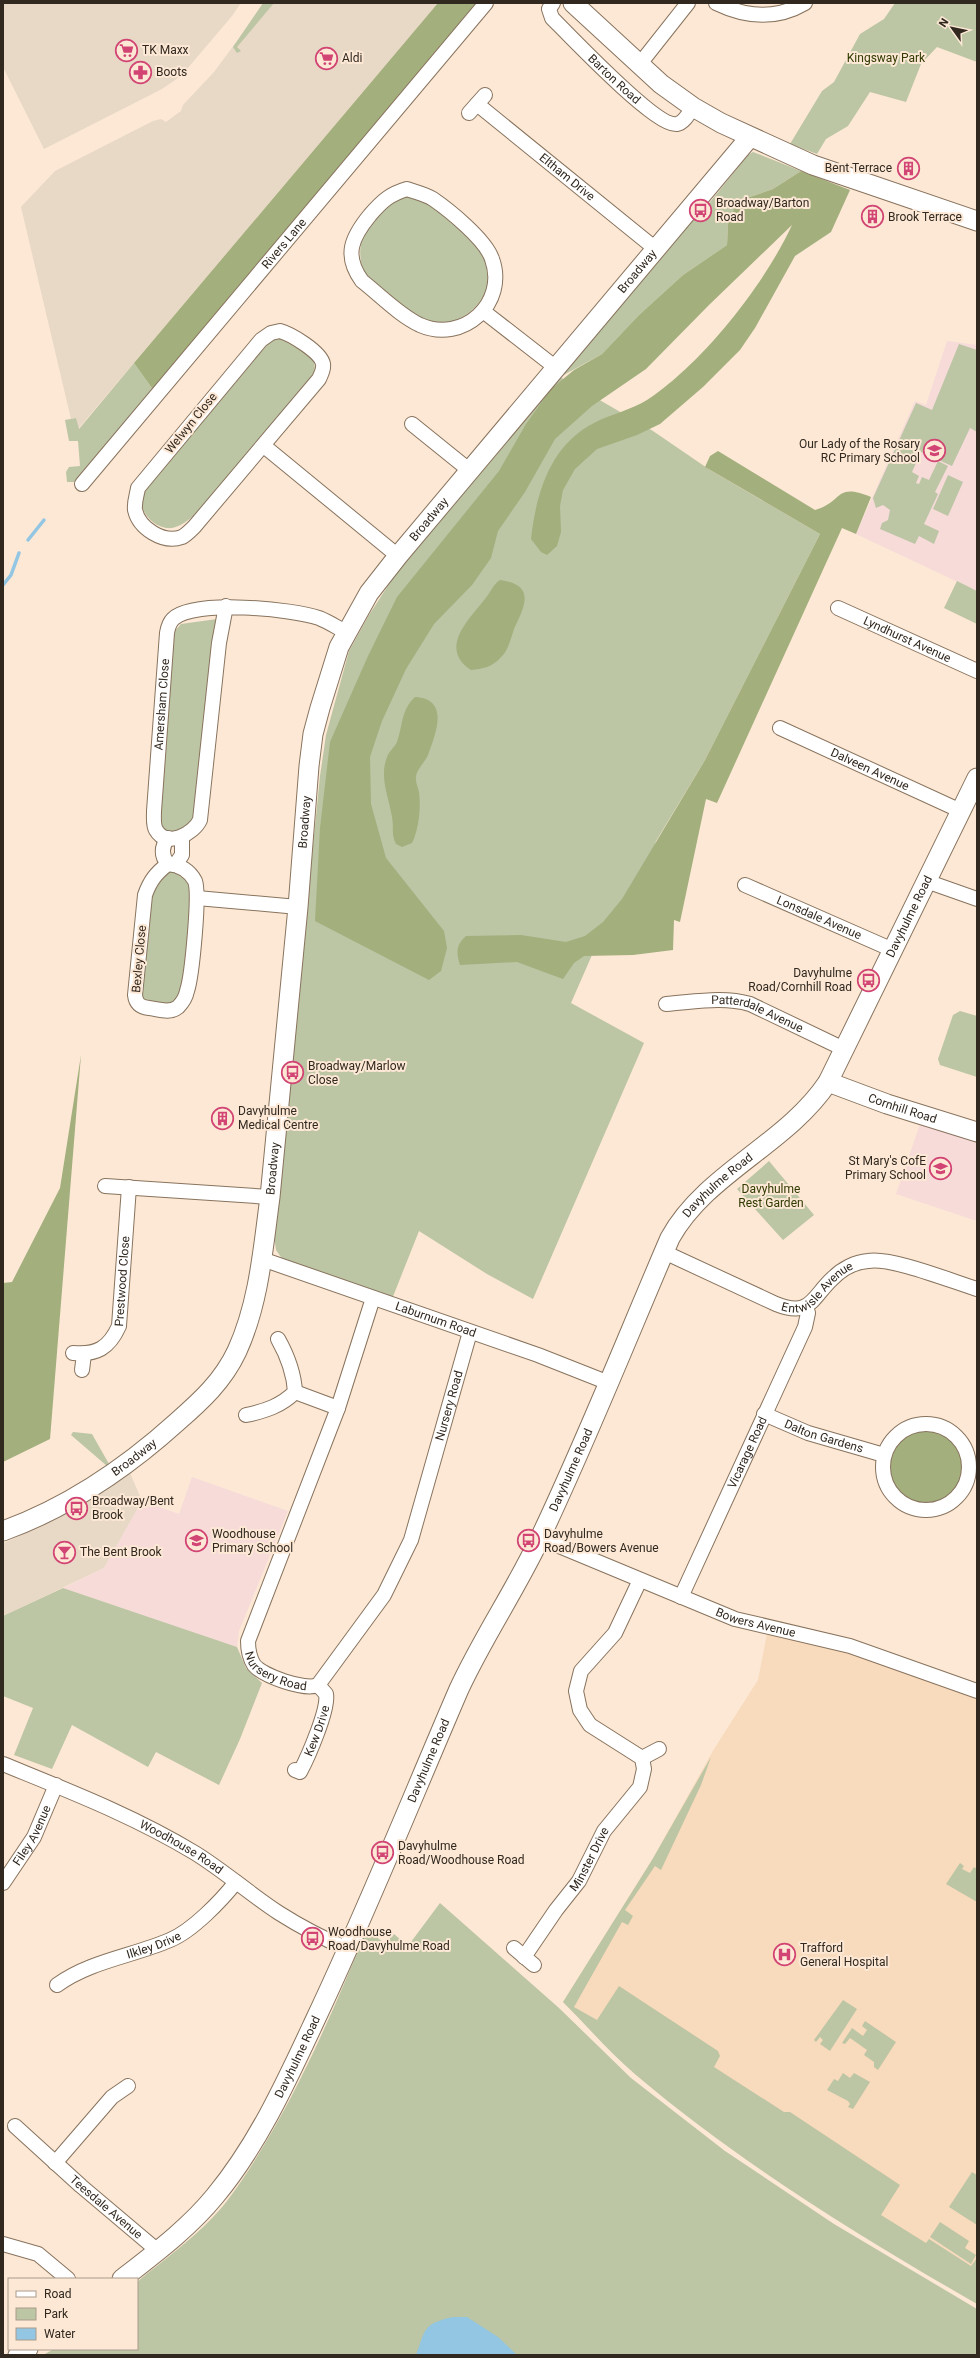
<svg xmlns="http://www.w3.org/2000/svg" width="980" height="2358" font-family="Roboto,sans-serif">
  <rect width="100%" height="100%" fill="#fce8d5"/>
  <!-- commercial -->
  <path fill="#e8d8c6" d="M 3,3 L 241,3 L 232,16 L 181,76 L 162,89 L 44,149 L 3,67 Z
    M 265,3 L 438,3 L 78,429 L 76,418 L 71,419 L 21,207 L 55,171 L 153,121 L 161,119 L 166,122 L 181,111 L 183,105 L 214,72 Z
    M 130,1473 L 142,1501 L 104,1568 L 3,1616 L 4,1543 L 62,1516 Z"/>
  <!-- built -->
  <path fill="#f8dabc" d="M 767,1634 L 838,1647 L 977,1698 L 977,2304 L 835,2218 L 729,2147 L 635,2074 L 563,2002 L 652,1860 L 714,1749 L 758,1680 Z"/>
  <!-- education -->
  <path fill="#f6dbd9" d="M 947,341 L 977,345 L 977,591 L 856,534 L 915,401 L 926,405 Z
    M 920,1124 L 977,1142 L 977,1221 L 896,1194 Z
    M 192,1477 L 288,1511 L 239,1631 L 237,1647 L 63,1588 L 104,1568 L 142,1501 L 179,1514 Z"/>
  <!-- green -->
  <path fill="#bcc5a4" d="M 263,3 L 274,3 L 237,47 L 241,51 L 237,53 L 233,47 Z
    M 895,3 L 977,3 L 977,62 L 937,47 L 921,64 L 906,102 L 870,92 L 848,126 L 826,139 L 817,154 L 790,144 L 822,91 L 834,82 L 860,34 L 884,19 Z
    M 753,152 L 801,171 L 773,189 L 750,197 L 728,224 L 727,245 L 683,275 L 639,315 L 602,354 L 560,377 L 653,431 L 710,470 L 820,534 L 705,760 L 656,841 L 635,906 L 633,955 L 592,955 L 571,1003 L 644,1043 L 533,1299 L 487,1274 L 419,1231 L 392,1299 L 283,1260 L 276,1250 L 274,1235 L 320,776 L 326,735 L 349,651 L 369,615 L 393,578 L 415,547 L 698,212 L 702,212 L 748,155 Z
    M 406,195 C 413,198 422,200 428,204 C 442,212 482,247 487,261 C 499,292 465,329 433,322 C 408,315 386,292 365,276 C 350,239 372,211 406,195 Z
    M 273,338 L 287,338 L 314,360 L 315,370 L 311,377 L 196,514 C 188,520 182,526 172,528 C 156,530 139,513 141,497 C 142,493 145,489 147,486 Z
    M 959,344 L 977,350 L 977,432 L 970,428 L 952,466 L 921,452 L 912,472 L 919,476 L 916,483 L 919,484 L 922,477 L 929,480 L 938,461 L 948,466 L 935,492 L 938,494 L 924,524 L 939,531 L 934,544 L 919,536 L 915,544 L 880,529 L 882,523 L 888,520 L 890,510 L 883,505 L 876,508 L 873,498 L 916,403 L 932,410 Z
    M 134,363 L 154,391 L 81,477 L 74,482 L 67,482 L 66,472 L 69,467 L 80,466 L 78,441 L 69,441 L 65,420 L 76,418 L 79,429 Z
    M 948,475 L 963,482 L 948,516 L 933,509 Z
    M 957,581 L 977,591 L 977,624 L 944,608 Z
    M 217,619 L 196,818 L 175,835 L 158,827 L 173,633 L 181,624 Z
    M 173,870 L 185,875 L 192,893 L 182,991 C 180,995 176,1002 172,1004 C 163,1008 145,1002 139,995 L 147,899 L 167,871 Z
    M 960,1011 L 977,1016 L 977,1077 L 940,1065 L 938,1059 L 953,1015 Z
    M 769,1161 L 814,1215 L 783,1240 L 737,1189 Z
    M 73,1432 L 92,1434 L 109,1464 L 107,1466 L 71,1435 Z
    M 63,1588 L 237,1647 L 246,1668 L 262,1683 L 240,1739 L 219,1785 L 156,1752 L 148,1767 L 72,1725 L 52,1769 L 14,1755 L 33,1708 L 3,1696 L 3,1616 Z
    M 711,1757 L 701,1785 L 661,1870 L 655,1866 L 625,1910 L 633,1916 L 628,1925 L 622,1922 L 574,2007 L 597,2020 L 619,1986 L 718,2051 L 720,2056 L 714,2067 L 784,2112 L 790,2112 L 900,2185 L 881,2215 L 926,2243 L 929,2239 L 971,2266 L 977,2258 L 977,2304 C 859,2236 740,2163 636,2075 C 610,2053 587,2026 563,2002 L 652,1860 Z
    M 960,1863 L 964,1866 L 962,1869 L 970,1873 L 974,1867 L 977,1869 L 977,1902 L 946,1884 Z
    M 440,1903 L 559,2008 L 631,2078 L 725,2151 L 834,2224 L 977,2309 L 977,2355 L 43,2355 L 54,2349 L 137,2349 L 137,2282 C 167,2257 203,2232 227,2201 C 287,2120 329,2021 367,1929 L 385,1944 L 394,1934 L 408,1946 Z
    M 843,2000 L 857,2009 L 830,2051 L 820,2044 L 823,2040 L 820,2037 L 816,2042 L 814,2040 Z
    M 865,2021 L 896,2042 L 878,2070 L 874,2067 L 874,2062 L 864,2055 L 867,2050 L 850,2038 L 845,2044 L 842,2043 L 852,2028 L 863,2036 L 867,2030 L 862,2026 Z
    M 843,2073 L 850,2078 L 854,2073 L 870,2082 L 853,2109 L 848,2107 L 850,2104 L 848,2101 L 827,2090 L 834,2079 L 838,2081 Z
    M 972,2172 L 977,2175 L 977,2225 L 949,2207 Z
    M 940,2222 L 969,2241 L 965,2248 L 976,2255 L 971,2264 L 930,2237 Z"/>
  <!-- forest -->
  <path fill="#a3af7d" d="M 438,3 L 479,3 L 154,391 L 134,363 Z
    M 801,171 L 850,190 L 831,232 L 795,256 L 755,328 L 740,350 L 703,387 L 660,424 L 637,435 L 597,449 L 575,469 L 563,490 L 560,506 L 561,532 L 557,546 L 547,555 L 541,552 L 531,539 C 536,494 550,445 594,423 C 611,414 631,410 647,400 C 658,393 670,383 680,374 C 722,337 769,275 792,225 L 709,305 L 646,369 L 592,406 L 555,439 L 525,492 L 498,531 L 491,558 L 472,585 L 434,624 L 406,669 L 382,721 L 370,757 L 371,804 L 386,858 L 444,931 L 447,948 L 441,971 L 429,980 L 315,921 L 320,828 L 330,742 L 368,656 L 397,597 L 499,471 L 526,424 L 551,389 L 574,370 L 602,354 L 639,315 L 683,275 L 727,245 L 728,224 L 735,207 L 750,197 L 773,189 Z
    M 718,451 L 815,510 C 844,502 834,482 871,497 L 856,534 L 842,528 L 717,803 L 706,799 L 680,922 L 674,920 L 673,950 L 633,955 L 584,956 L 574,963 L 563,979 L 517,962 L 460,965 C 456,952 456,945 466,936 L 521,935 L 566,942 L 585,936 L 603,922 L 622,899 L 705,760 L 820,534 L 705,467 L 710,456 Z
    M 500,580 C 536,585 525,606 514,629 C 511,638 508,651 501,657 C 493,667 482,669 471,670 C 436,647 473,616 488,595 C 492,589 494,584 500,580 Z
    M 415,697 C 450,699 436,733 428,755 C 425,762 417,769 416,776 C 415,781 418,787 419,792 C 421,807 419,829 412,843 L 402,847 L 396,844 C 391,834 394,827 392,817 C 389,797 379,778 387,757 C 389,751 395,747 397,742 C 403,725 401,710 415,697 Z
    M 81,1055 L 50,1439 L 3,1462 L 3,1283 L 12,1282 L 60,1188 Z
    M889 1467a37 37 0 1 1 74 0a37 37 0 1 1-74 0Z"/>
  <!-- water -->
  <path fill="#92c6e3" d="M 453,2317 L 467,2317 L 498,2337 L 517,2355 L 416,2355 C 426,2329 422,2324 453,2317 Z"/>
  <g fill="none" stroke-linecap="round" stroke-linejoin="round">
    <!-- stream -->
    <path stroke="#92c6e3" stroke-width="3.5" d="M 28,540 L 44,520
      M 3,585 L 11,575 L 19,553"/>
    <defs>
      <g id="street">
        <path id="s1" d="M 553,3 L 549,9 L 552,18 C 569,35 657,128 677,124 C 684,123 689,113 693,107"/>
        <path d="M 716,3 C 745,17 776,20 805,3"/>
        <path d="M 639,65 L 688,3"/>
        <path id="s2" d="M 477,104 L 657,250"/>
        <path d="M 469,113 L 485,95"/>
        <path d="M 407,189 C 415,192 425,194 433,199 C 449,210 486,240 492,259 C 508,303 463,344 420,325 C 399,315 380,295 362,281 C 343,255 352,237 370,215 C 382,201 390,194 407,189 Z"/>
        <path d="M 483,311 L 555,367"/>
        <path d="M 280,331 C 291,334 321,352 323,364 C 324,370 321,374 319,379 L 194,527 C 191,530 186,535 182,537 C 163,544 139,528 135,510 C 134,502 137,495 138,488 L 261,340 L 271,333 Z"/>
        <path d="M 412,424 L 469,470"/>
        <path d="M 264,446 L 398,556"/>
        <path id="s3" d="M 82,484 L 486,3"/>
        <path id="s4" d="M 226,606 L 219,643 L 200,820 C 194,833 167,849 156,830 C 153,825 154,817 154,811 L 167,633 C 168,627 169,623 173,619 C 194,599 293,609 319,618 C 329,622 338,628 346,632"/>
        <path id="s5" d="M 838,608 L 977,671"/>
        <path id="s6" d="M 780,728 L 961,811"/>
        <path d="M 168,864 C 180,865 189,870 195,881 C 200,894 192,976 187,991 C 186,996 182,1003 178,1007 C 170,1014 158,1009 149,1008 C 140,1007 136,1004 135,995 L 145,895 C 150,881 156,873 168,864 Z"/>
        <path d="M 168,864 C 161,856 161,847 168,838"/>
        <path d="M 175,865 L 182,855 L 182,840 L 177,838"/>
        <path d="M 926,881 L 977,899"/>
        <path id="s7" d="M 745,885 L 893,950"/>
        <path d="M 197,898 L 298,907"/>
        <path id="s8" d="M 666,1004 C 694,1002 723,996 750,1004 L 844,1049"/>
        <path d="M 105,1186 L 270,1197"/>
        <path id="s9" d="M 664,1252 L 776,1304 C 811,1318 812,1297 833,1278 C 842,1269 855,1262 868,1261 C 892,1257 951,1281 977,1289"/>
        <path id="s10" d="M 262,1259 L 538,1355 L 609,1383"/>
        <path id="s11" d="M 373,1298 L 338,1408 L 248,1641 C 248,1650 249,1657 254,1665 C 263,1676 305,1691 318,1685 L 384,1595 L 411,1540 L 470,1332"/>
        <path id="s12" d="M 73,1353 C 97,1355 109,1348 119,1326 L 129,1187"/>
        <path d="M 82,1370 L 84,1354"/>
        <path d="M 295,1392 L 338,1408"/>
        <path id="s13" d="M 764,1414 L 808,1433 L 884,1455"/>
        <path d="M 246,1415 C 265,1411 281,1406 295,1392 C 294,1373 287,1355 278,1339"/>
        <circle cx="926" cy="1467" r="43"/>
        <path id="s14" d="M 540,1538 L 735,1619 L 850,1646 L 977,1691"/>
        <path id="s15" d="M 681,1597 L 805,1327 L 808,1313 L 806,1307"/>
        <path d="M 642,1758 L 659,1749"/>
        <path id="s16" d="M 3,1764 C 69,1791 134,1816 195,1853 C 224,1871 250,1894 279,1913 C 301,1927 324,1939 348,1949"/>
        <path id="s17" d="M 295,1770 L 300,1772 C 308,1757 329,1709 326,1694 L 318,1685"/>
        <path id="s18" d="M 3,1883 L 34,1837 L 56,1785"/>
        <path d="M 514,1948 L 534,1965"/>
        <path id="s19" d="M 524,1957 L 556,1910 L 579,1881 L 604,1831 L 640,1787 L 644,1769 L 642,1758 L 590,1725 L 580,1710 L 576,1691 L 581,1671 L 615,1633 L 640,1580"/>
        <path id="s20" d="M 57,1985 C 90,1961 133,1956 170,1940 C 192,1931 221,1901 236,1882"/>
        <path id="s21" d="M 15,2126 L 81,2186 L 158,2251"/>
        <path d="M 55,2163 L 112,2097 L 128,2086"/>
        <path d="M 3,2244 L 38,2254 L 68,2279"/>
      </g>
      <g id="secondary">
        <path d="M 573,3 L 661,84 L 693,107 L 721,123 L 813,165 L 977,221"/>
        <path id="s22" d="M 828,1082 L 887,1104 L 977,1132"/>
        <path id="s23" d="M 3,1531 C 69,1507 125,1469 177,1422 C 201,1401 223,1381 237,1351 C 259,1303 263,1249 270,1197 L 298,907 L 309,766 L 313,734 L 320,708 L 339,647 L 369,593 L 398,556 L 750,137"/>
        <path id="s24" d="M 122,2279 C 154,2254 189,2228 215,2196 C 259,2143 288,2078 317,2016 C 368,1908 412,1798 459,1689 C 483,1637 516,1589 540,1538 C 587,1439 627,1338 670,1238 C 706,1173 787,1144 828,1082 L 977,778"/>
        <path d="M 18,2355 L 28,2349"/>
      </g>
    </defs>
    <!-- street casing -->
    <use href="#street" stroke="#88735d" stroke-width="16"/>
    <!-- secondary casing -->
    <use href="#secondary" stroke="#88735d" stroke-width="21"/>
    <!-- street -->
    <use href="#street" stroke="#fff" stroke-width="14"/>
    <!-- secondary -->
    <use href="#secondary" stroke="#fff" stroke-width="19"/>
  </g>
  <!-- icons -->
  <defs>
    <symbol id="supermarket-ring" viewBox="-11 -11 22 22"><circle r="9.5" fill="#fce8d5" stroke="#d14473" stroke-width="1.5"/><path d="M-6-5.5h2.5l.6 2H6L4.5 2H-2.5L-4.4-4H-6ZM-1.5 3.2a1.3 1.3 0 1 0 .1 0ZM3 3.2a1.3 1.3 0 1 0 .1 0Z" fill="#d14473"/></symbol>
    <symbol id="pharmacy-ring" viewBox="-11 -11 22 22"><circle r="9.5" fill="#fce8d5" stroke="#d14473" stroke-width="1.5"/><path d="M-2-6h4v4h4v4h-4v4h-4v-4h-4v-4h4Z" fill="#d14473"/></symbol>
    <symbol id="building-ring" viewBox="-11 -11 22 22"><circle r="9.5" fill="#fce8d5" stroke="#d14473" stroke-width="1.5"/><path d="M-4-6H4V6H1V3H-1V6H-4ZM-2.5-4.3h1.7v1.8h-1.7ZM.8-4.3h1.7v1.8H.8ZM-2.5-1h1.7V.8h-1.7ZM.8-1h1.7V.8H.8Z" fill="#d14473"/></symbol>
    <symbol id="bus-ring" viewBox="-11 -11 22 22"><circle r="9.5" fill="#fce8d5" stroke="#d14473" stroke-width="1.5"/><path d="M-5-6H5V4H4V6H2V4H-2V6H-4V4H-5ZM-3.5-4V0h7V-4ZM-3.5 1.2v1.5H-2V1.2ZM2 1.2v1.5H3.5V1.2Z" fill="#d14473"/></symbol>
    <symbol id="school-ring" viewBox="-11 -11 22 22"><circle r="9.5" fill="#fce8d5" stroke="#d14473" stroke-width="1.5"/><path d="M0-5L7-2L0 1L-7-2ZM-4 1L0 2.5L4 1V4Q0 6-4 4Z" fill="#d14473"/></symbol>
    <symbol id="bar-ring" viewBox="-11 -11 22 22"><circle r="9.5" fill="#fce8d5" stroke="#d14473" stroke-width="1.5"/><path d="M-6-5H6L.8 .8V4.5H3.5V6h-7V4.5H-.8V.8Z" fill="#d14473"/></symbol>
    <symbol id="hospital-ring" viewBox="-11 -11 22 22"><circle r="9.5" fill="#fce8d5" stroke="#d14473" stroke-width="1.5"/><path d="M-5-5h3v3.5h4V-5h3V5h-3V1.5h-4V5h-3Z" fill="#d14473"/></symbol>
  </defs>
  <g fill-rule="evenodd">
    <use href="#supermarket-ring" x="114" y="38" width="25" height="25"/>
    <use href="#supermarket-ring" x="314" y="46" width="25" height="25"/>
    <use href="#pharmacy-ring" x="128" y="60" width="25" height="25"/>
    <use href="#building-ring" x="896" y="156" width="25" height="25"/>
    <use href="#bus-ring" x="688" y="198" width="25" height="25"/>
    <use href="#building-ring" x="860" y="204" width="25" height="25"/>
    <use href="#school-ring" x="922" y="438" width="25" height="25"/>
    <use href="#bus-ring" x="856" y="968" width="25" height="25"/>
    <use href="#bus-ring" x="280" y="1060" width="25" height="25"/>
    <use href="#building-ring" x="210" y="1106" width="25" height="25"/>
    <use href="#school-ring" x="928" y="1156" width="25" height="25"/>
    <use href="#bus-ring" x="64" y="1496" width="25" height="25"/>
    <use href="#school-ring" x="184" y="1528" width="25" height="25"/>
    <use href="#bus-ring" x="516" y="1528" width="25" height="25"/>
    <use href="#bar-ring" x="52" y="1540" width="25" height="25"/>
    <use href="#bus-ring" x="370" y="1840" width="25" height="25"/>
    <use href="#bus-ring" x="300" y="1926" width="25" height="25"/>
    <use href="#hospital-ring" x="772" y="1942" width="25" height="25"/>
  </g>
  <g text-anchor="middle" dominant-baseline="central" stroke-width="4" stroke-linejoin="round" paint-order="stroke">
    <!-- poi labels -->
    <g font-size="12" fill="#31281f" stroke="#fce8d5" text-anchor="start">
      <text x="142" y="50">TK Maxx</text>
      <text x="342" y="58">Aldi</text>
      <text x="156" y="72">Boots</text>
      <text x="892" y="168" text-anchor="end">Bent Terrace</text>
      <text x="716" y="203">Broadway/Barton<tspan x="716" dy="14">Road</tspan></text>
      <text x="888" y="217">Brook Terrace</text>
      <text x="920" y="444" text-anchor="end">Our Lady of the Rosary<tspan x="920" dy="14">RC Primary School</tspan></text>
      <text x="852" y="973" text-anchor="end">Davyhulme<tspan x="852" dy="14">Road/Cornhill Road</tspan></text>
      <text x="308" y="1066">Broadway/Marlow<tspan x="308" dy="14">Close</tspan></text>
      <text x="238" y="1111">Davyhulme<tspan x="238" dy="14">Medical Centre</tspan></text>
      <text x="926" y="1161" text-anchor="end">St Mary's CofE<tspan x="926" dy="14">Primary School</tspan></text>
      <text x="92" y="1501">Broadway/Bent<tspan x="92" dy="14">Brook</tspan></text>
      <text x="212" y="1534">Woodhouse<tspan x="212" dy="14">Primary School</tspan></text>
      <text x="544" y="1534">Davyhulme<tspan x="544" dy="14">Road/Bowers Avenue</tspan></text>
      <text x="80" y="1552">The Bent Brook</text>
      <text x="398" y="1846">Davyhulme<tspan x="398" dy="14">Road/Woodhouse Road</tspan></text>
      <text x="328" y="1932">Woodhouse<tspan x="328" dy="14">Road/Davyhulme Road</tspan></text>
      <text x="800" y="1948">Trafford<tspan x="800" dy="14">General Hospital</tspan></text>
    </g>
    <!-- park labels -->
    <g font-size="12" fill="#313a00" stroke="#fce8d5">
      <text x="886" y="58">Kingsway Park</text>
      <text x="771" y="1189">Davyhulme<tspan x="771" dy="14">Rest Garden</tspan></text>
    </g>
    <!-- street labels -->
    <g font-size="12" fill="#31281f" stroke="#fce8d5">
      <text stroke="none"><textPath href="#s1" startOffset="104">Barton Road</textPath></text>
      <text stroke="none"><textPath href="#s2" startOffset="116">Eltham Drive</textPath></text>
      <text stroke="none"><textPath href="#s3" startOffset="314">Rivers Lane</textPath></text>
      <text stroke="none"><textPath href="#s23" startOffset="1495">Broadway</textPath></text>
      <text transform="translate(191 423) rotate(-51)">Welwyn Close</text>
      <text stroke="none"><textPath href="#s23" startOffset="1171">Broadway</textPath></text>
      <text stroke="none"><textPath href="#s5" startOffset="76">Lyndhurst Avenue</textPath></text>
      <text stroke="none"><textPath href="#s4" startOffset="396">Amersham Close</textPath></text>
      <text stroke="none"><textPath href="#s6" startOffset="99">Dalveen Avenue</textPath></text>
      <text stroke="none"><textPath href="#s23" startOffset="835">Broadway</textPath></text>
      <text stroke="none"><textPath href="#s24" startOffset="1595">Davyhulme Road</textPath></text>
      <text stroke="none"><textPath href="#s7" startOffset="81">Lonsdale Avenue</textPath></text>
      <text transform="translate(139 959) rotate(-85)">Bexley Close</text>
      <text stroke="none"><textPath href="#s8" startOffset="94">Patterdale Avenue</textPath></text>
      <text stroke="none"><textPath href="#s22" startOffset="79">Cornhill Road</textPath></text>
      <text stroke="none"><textPath href="#s23" startOffset="487">Broadway</textPath></text>
      <text stroke="none"><textPath href="#s24" startOffset="1259">Davyhulme Road</textPath></text>
      <text stroke="none"><textPath href="#s12" startOffset="103">Prestwood Close</textPath></text>
      <text stroke="none"><textPath href="#s9" startOffset="173">Entwisle Avenue</textPath></text>
      <text stroke="none"><textPath href="#s10" startOffset="184">Laburnum Road</textPath></text>
      <text stroke="none"><textPath href="#s11" startOffset="772">Nursery Road</textPath></text>
      <text stroke="none"><textPath href="#s13" startOffset="64">Dalton Gardens</textPath></text>
      <text stroke="none"><textPath href="#s15" startOffset="159">Vicarage Road</textPath></text>
      <text stroke="none"><textPath href="#s23" startOffset="151">Broadway</textPath></text>
      <text stroke="none"><textPath href="#s24" startOffset="935">Davyhulme Road</textPath></text>
      <text stroke="none"><textPath href="#s14" startOffset="232">Bowers Avenue</textPath></text>
      <text stroke="none"><textPath href="#s11" startOffset="412">Nursery Road</textPath></text>
      <text stroke="none"><textPath href="#s17" startOffset="50">Kew Drive</textPath></text>
      <text stroke="none"><textPath href="#s24" startOffset="611">Davyhulme Road</textPath></text>
      <text stroke="none"><textPath href="#s18" startOffset="56">Filey Avenue</textPath></text>
      <text stroke="none"><textPath href="#s16" startOffset="197">Woodhouse Road</textPath></text>
      <text stroke="none"><textPath href="#s19" startOffset="118">Minster Drive</textPath></text>
      <text stroke="none"><textPath href="#s20" startOffset="105">Ilkley Drive</textPath></text>
      <text stroke="none"><textPath href="#s24" startOffset="287">Davyhulme Road</textPath></text>
      <text stroke="none"><textPath href="#s21" startOffset="122">Teesdale Avenue</textPath></text>
    </g>
  </g>
  <!-- border -->
  <rect width="980" height="2358" fill="none" stroke="#31281f" stroke-width="8"/>
  <!-- legend -->
  <rect x="8" y="2278" width="130" height="72" fill="#fce8d5" stroke="#ab9b8c"/>
  <rect x="16" y="2291" width="20" height="6" fill="#ffffff" stroke="#ab9b8c"/>
  <text x="44" y="2298" font-size="12" fill="#31281f">Road</text>
  <rect x="16" y="2308" width="20" height="12" fill="#bcc5a4" stroke="#ab9b8c"/>
  <text x="44" y="2318" font-size="12" fill="#31281f">Park</text>
  <rect x="16" y="2328" width="20" height="12" fill="#92c6e3" stroke="#ab9b8c"/>
  <text x="44" y="2338" font-size="12" fill="#31281f">Water</text>
  <!-- north arrow -->
  <g transform="translate(952 28) rotate(303)" stroke="#fce8d5" stroke-width="3" paint-order="stroke">
  <path d="M0-3L7 15L0 10L-7 15Z" fill="#31281f"/>
  <text y="-6" font-size="11" font-weight="bold" text-anchor="middle" fill="#31281f">N</text>
  </g>
</svg>
